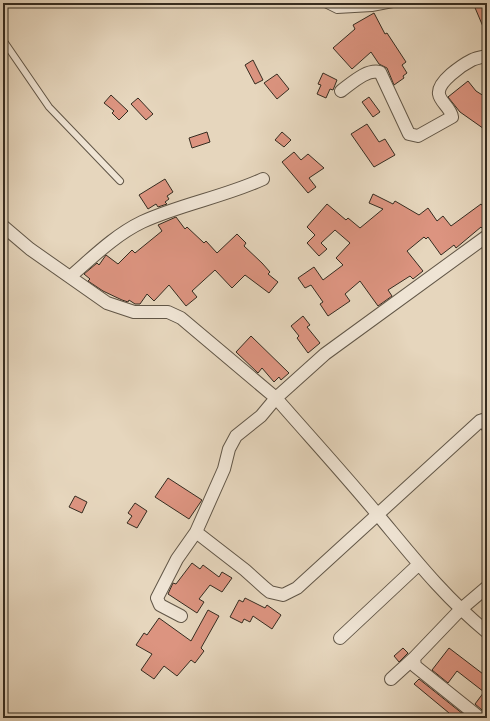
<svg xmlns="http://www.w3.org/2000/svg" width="490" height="721" font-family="Cardo,serif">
  <rect width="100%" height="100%" fill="#e6d6bd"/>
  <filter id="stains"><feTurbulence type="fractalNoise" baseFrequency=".005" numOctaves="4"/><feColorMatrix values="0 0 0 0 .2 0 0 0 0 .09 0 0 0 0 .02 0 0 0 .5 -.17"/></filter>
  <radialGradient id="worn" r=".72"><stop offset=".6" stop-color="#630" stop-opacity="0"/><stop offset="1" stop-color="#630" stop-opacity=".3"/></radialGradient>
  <!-- building -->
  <path fill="#dc9480" stroke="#352c20" d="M 473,3 L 487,3 L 487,36 Z
    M 374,13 L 385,34 L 387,33 L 406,62 L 402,65 L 407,73 L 403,76 L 404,78 L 394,85 L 387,68 L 379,64 L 371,52 L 352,69 L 333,48 L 355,29 L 353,25 Z
    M 253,60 L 263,80 L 255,84 L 245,65 Z
    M 323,73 L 337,80 L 333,90 L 330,89 L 326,98 L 317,94 L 321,85 L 318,84 Z
    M 277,74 L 289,89 L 277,99 L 264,83 Z
    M 468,81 L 476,91 L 487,98 L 487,131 L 460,112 L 448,97 Z
    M 111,95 L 128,111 L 119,120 L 112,113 L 114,111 L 104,103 Z
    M 369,97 L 380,112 L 373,117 L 362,102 Z
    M 138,98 L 153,114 L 146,120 L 131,104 Z
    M 367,124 L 379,142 L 385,139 L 395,155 L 374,167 L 351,134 Z
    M 207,132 L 210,142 L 192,148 L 189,138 Z
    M 282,132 L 291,140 L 284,147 L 275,140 Z
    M 294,152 L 301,160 L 308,154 L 324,168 L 309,178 L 316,187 L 308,193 L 282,162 Z
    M 165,179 L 173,192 L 167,196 L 169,199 L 165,202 L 167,204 L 158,207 L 156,204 L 148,209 L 139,195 Z
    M 373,194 L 393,204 L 395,201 L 419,215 L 428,208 L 437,221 L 443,216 L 451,226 L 481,204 L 487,211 L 487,229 L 484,230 L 481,227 L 456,248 L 454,245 L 441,255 L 428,237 L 426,239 L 424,237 L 407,251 L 423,271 L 413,279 L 410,276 L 388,290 L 392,296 L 378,306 L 360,281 L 345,294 L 350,301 L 328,316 L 320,304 L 323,302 L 311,285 L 305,288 L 298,278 L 314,267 L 323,280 L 343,265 L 336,258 L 350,243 L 335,230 L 321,243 L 327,249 L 319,256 L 307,243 L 315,235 L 307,227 L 327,204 L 346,220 L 348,218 L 360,228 L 383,209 L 369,203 Z
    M 176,217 L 185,229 L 187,227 L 204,243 L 206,241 L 217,253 L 237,234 L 246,243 L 244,246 L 262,263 L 270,272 L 268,274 L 278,282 L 269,293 L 245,275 L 232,288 L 215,270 L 192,291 L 197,297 L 186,306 L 169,285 L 154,301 L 147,294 L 140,304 L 135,304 L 129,300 L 128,302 L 122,300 L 103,291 L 88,281 L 90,279 L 84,274 L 97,263 L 99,265 L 106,255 L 118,264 L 132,250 L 135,253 L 162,231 L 158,225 Z
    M 303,316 L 310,325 L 307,327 L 320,343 L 308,353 L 297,338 L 299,336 L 291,326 Z
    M 251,336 L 289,373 L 281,380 L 279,377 L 274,382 L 262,368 L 258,373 L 236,352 Z
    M 168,478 L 202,500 L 189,519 L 155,497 Z
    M 75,496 L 87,502 L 82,513 L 69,507 Z
    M 135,503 L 147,511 L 137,528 L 127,523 L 132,516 L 128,513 Z
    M 192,563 L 200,569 L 203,565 L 219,577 L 222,572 L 232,578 L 222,592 L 210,585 L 199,599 L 204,602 L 197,613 L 168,594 L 173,583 L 176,584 Z
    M 245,598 L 265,608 L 267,605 L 281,615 L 272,629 L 253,616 L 250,622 L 244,619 L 242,623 L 230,617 L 239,600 L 243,602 Z
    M 208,610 L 219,616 L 201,648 L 204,651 L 195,663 L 191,660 L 177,676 L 164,666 L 154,679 L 141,670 L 152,654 L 136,645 L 144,633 L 147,635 L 159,618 L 191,641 Z
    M 403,648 L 408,653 L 399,662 L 394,656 Z
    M 449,648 L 487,677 L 487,704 L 482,710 L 475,704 L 484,692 L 457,671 L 448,683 L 432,670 Z
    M 419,679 L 468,718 L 445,718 L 449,713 L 414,684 Z"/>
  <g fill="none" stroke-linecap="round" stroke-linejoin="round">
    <defs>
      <path id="service" d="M 323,3 L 337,10 L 372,8 L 398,3
        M 3,40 L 49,107 L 120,181"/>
      <path id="minor" d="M 341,91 C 352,83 366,69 380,72 L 409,134 L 418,136 L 452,117 C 451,108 440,102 439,94 C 437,82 462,65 472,60 C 476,58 482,57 487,56
        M 3,226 L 30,249 L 107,303 L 134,312 L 168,312 L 181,318 L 276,398 L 325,354 L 487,236
        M 71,276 C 93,257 115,235 142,222 C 181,204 224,197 263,179
        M 196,532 L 245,570 L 265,588 L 270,592 L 283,595 L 297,588 L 480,421 L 483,420 L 487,426
        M 181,616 L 160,605 L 157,598 L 177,559 L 196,532 L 224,469 L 229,449 L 236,436 L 261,416 L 276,398 C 310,437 345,475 378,515 C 413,557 444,597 487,632
        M 340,638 L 418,565
        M 391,679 L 414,658
        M 480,718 L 415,666 L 414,658 L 460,610 L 487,587"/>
    </defs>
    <!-- service casing -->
    <use href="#service" stroke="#615647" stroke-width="8"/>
    <!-- minor casing -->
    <use href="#minor" stroke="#615647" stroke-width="14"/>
    <!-- service -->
    <use href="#service" stroke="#efe4d4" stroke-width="6"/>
    <!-- minor -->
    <use href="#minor" stroke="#efe4d4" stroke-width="12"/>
  </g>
  <!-- margin -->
  <rect width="490" height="721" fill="none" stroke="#e6d6bd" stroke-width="16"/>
  <rect x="4" y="4" width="482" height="713" fill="none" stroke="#352c20" stroke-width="2"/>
  <rect x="8" y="8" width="474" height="705" fill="none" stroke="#352c20"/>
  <rect width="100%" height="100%" filter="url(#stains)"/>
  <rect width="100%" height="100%" fill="url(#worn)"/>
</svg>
